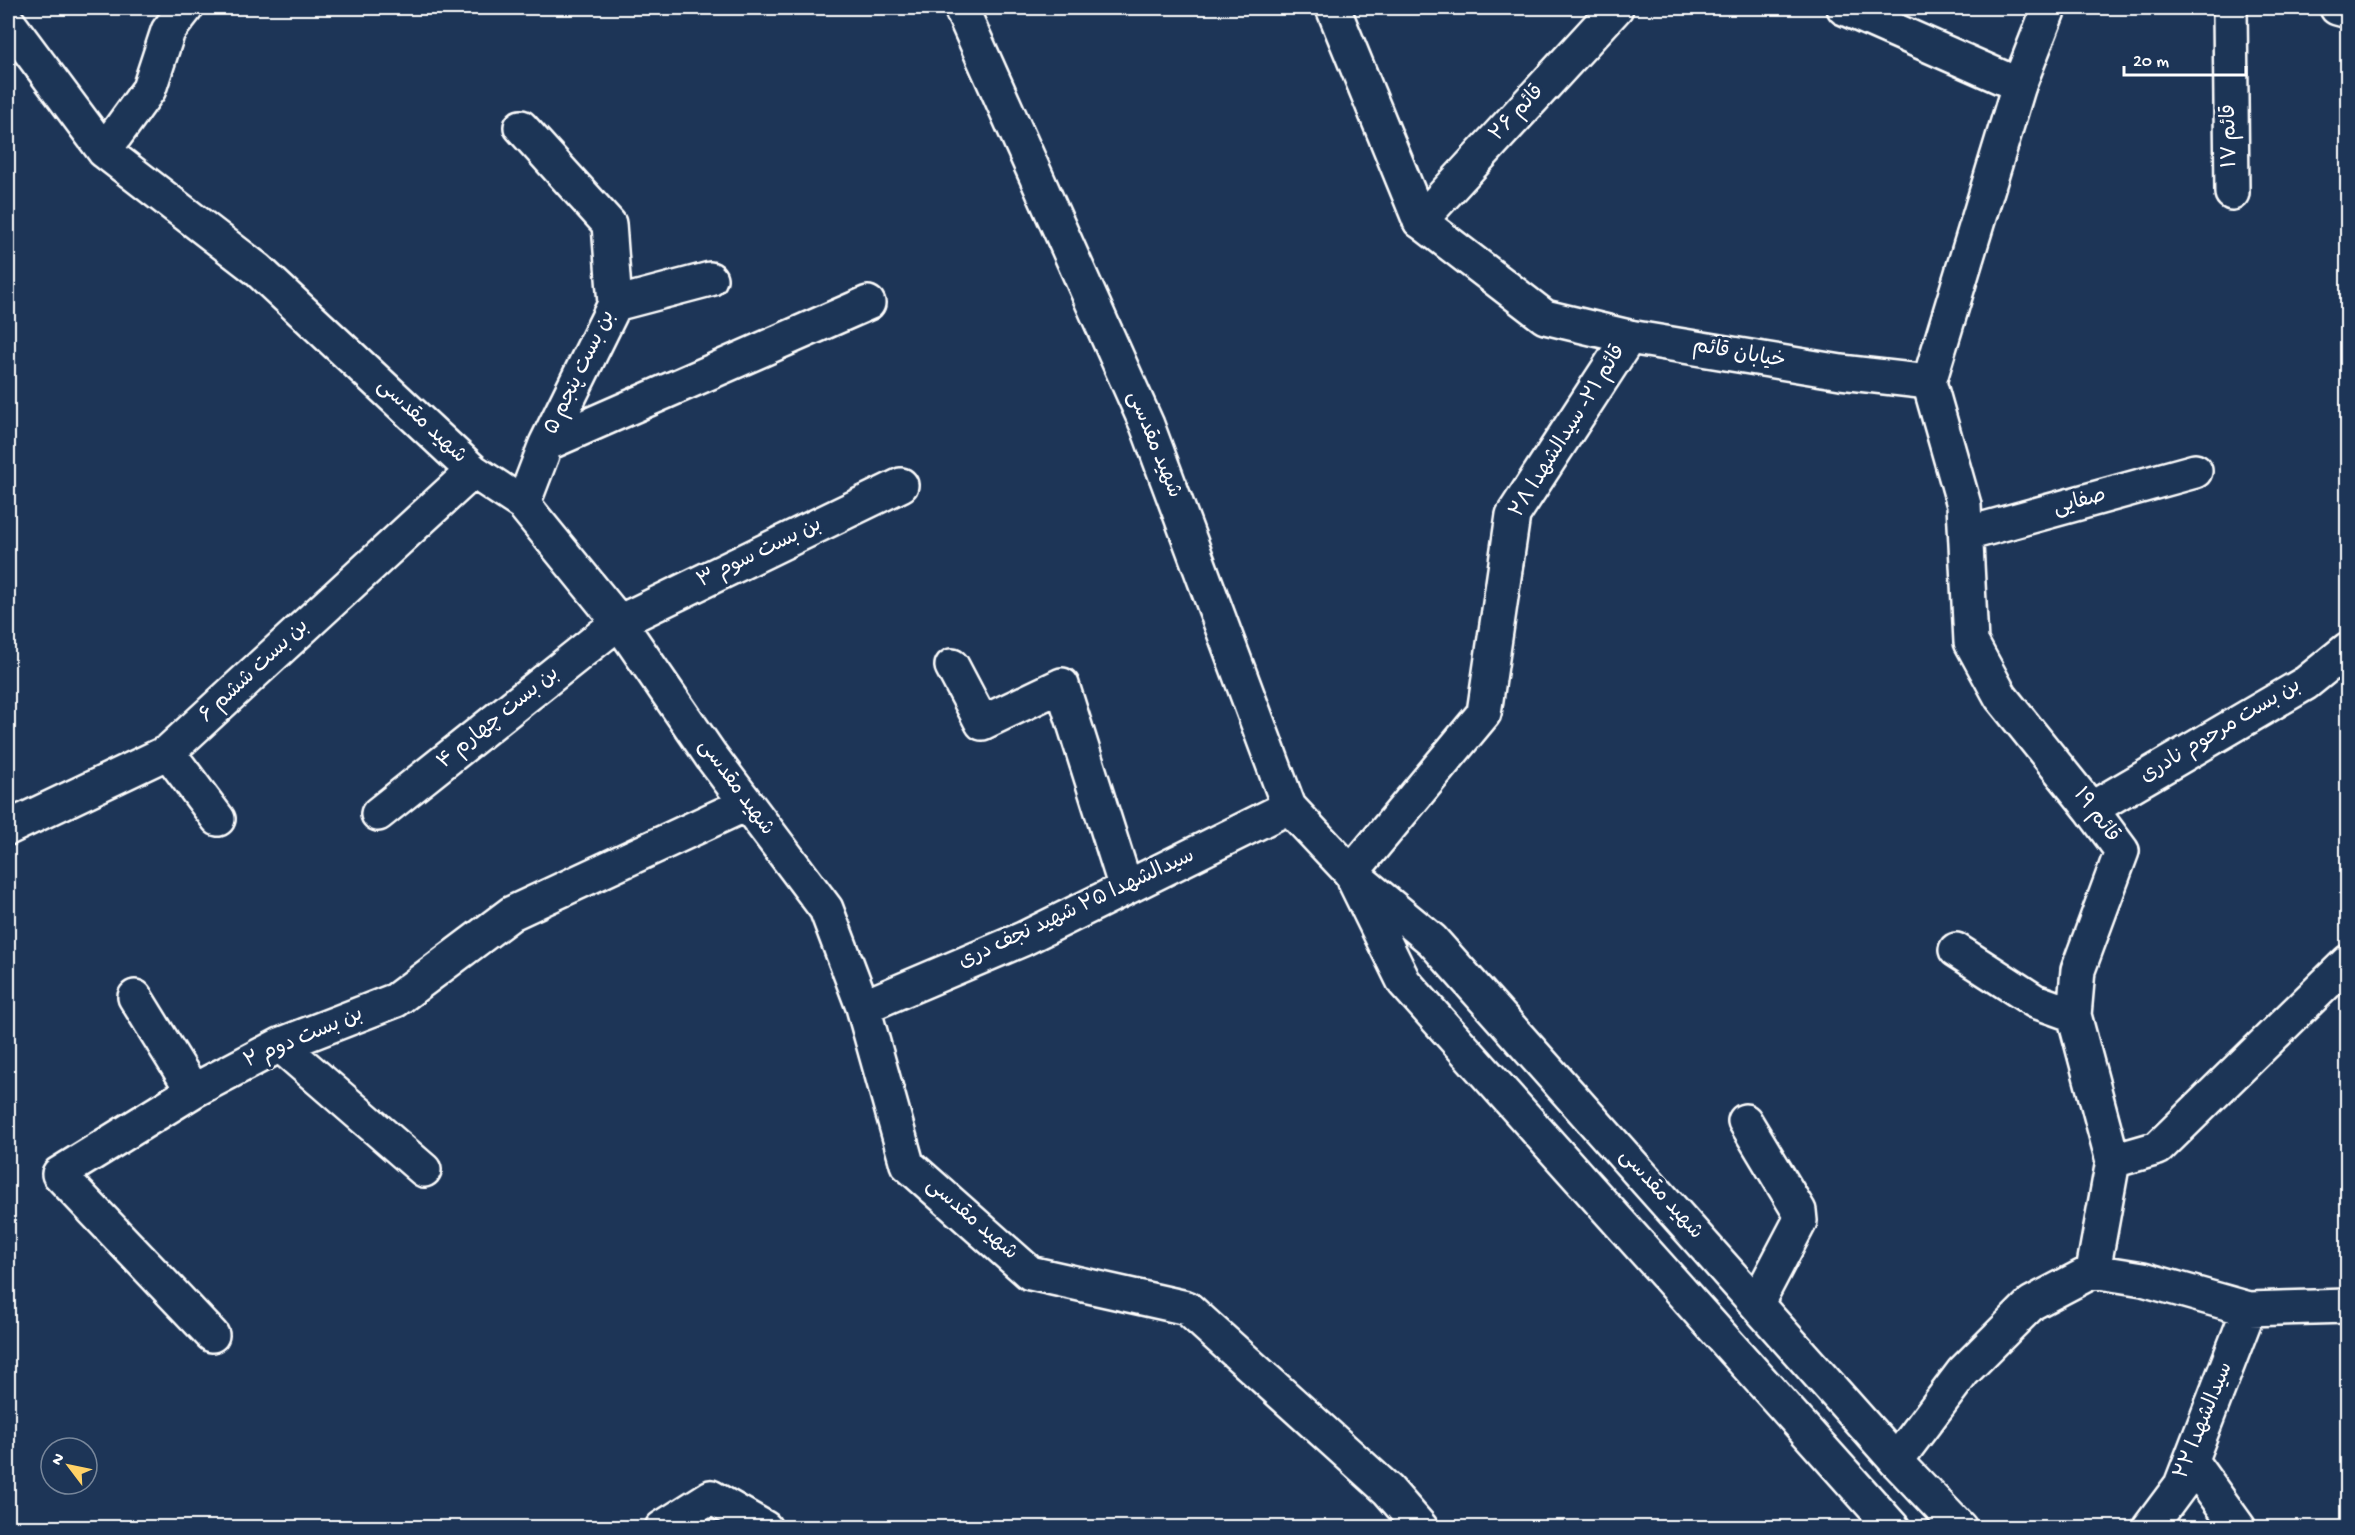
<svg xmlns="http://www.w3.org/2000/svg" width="2355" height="1535" font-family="'Gochi Hand','Playpen Sans Arabic',sans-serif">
  <rect width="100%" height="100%" fill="#1d3557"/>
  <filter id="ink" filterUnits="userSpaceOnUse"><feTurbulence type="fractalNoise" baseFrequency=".0167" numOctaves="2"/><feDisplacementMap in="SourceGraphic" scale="12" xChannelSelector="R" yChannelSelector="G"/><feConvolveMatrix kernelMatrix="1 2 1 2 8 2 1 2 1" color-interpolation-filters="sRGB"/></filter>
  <g filter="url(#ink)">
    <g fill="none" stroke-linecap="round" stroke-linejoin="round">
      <defs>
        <path id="minor" d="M 1844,8 L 2019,85
          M 2230,8 L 2232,193
          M 8,22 L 104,151 L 257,269 L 473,471 L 523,504 L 619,622 L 711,756 L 826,909 L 863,1007 L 907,1164 L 1030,1273 L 1187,1308 L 1388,1490 L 1421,1528
          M 521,127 L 609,224 L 615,304 L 546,444 L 523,504
          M 104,151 L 149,89 L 168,31 L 186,8
          M 1420,221 L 1616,8
          M 615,304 L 710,279
          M 1929,382 L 1964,505 L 1971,642 L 2001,697 L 2091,809 L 2122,851 L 2078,970 L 2074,1015 L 2113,1161 L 2093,1271
          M 546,444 L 868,303
          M 1966,534 L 2195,471
          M 952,666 L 982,723 L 1062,685 L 1126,888
          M 168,752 L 218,819
          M 2091,809 L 2306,683 L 2348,649
          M 378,814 L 619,622 L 901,485
          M 8,828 L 168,752 L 473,471
          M 1351,873 L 1484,713 L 1513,515 L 1629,337
          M 1956,950 L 2035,1001 L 2074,1015
          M 135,997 L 193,1091
          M 863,1007 L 1023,939 L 1289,807
          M 280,1045 L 424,1170
          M 1745,1121 L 1799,1211 L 1800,1221 L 1757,1303
          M 2113,1161 L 2158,1148 L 2348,962
          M 212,1335 L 59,1174 L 193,1091 L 280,1045 L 396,1000 L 512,913 L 746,804
          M 1896,1461 L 1963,1372 L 2032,1303 L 2093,1271 L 2143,1279 L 2249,1309 L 2348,1306
          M 2191,1461 L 2239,1528
          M 662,1528 L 711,1497 L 765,1528
          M 2149,1528 L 2181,1485 L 2249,1309"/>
        <path id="tertiary" d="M 961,8 L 1147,425 L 1289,807 L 1351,873
          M 1333,8 L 1420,221 L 1545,317 L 1629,337 L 1841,372 L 1929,382 L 2019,85 L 2049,8
          M 2337,8 L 2348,11"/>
        <path id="secondary" d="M 1351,873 L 1432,940 L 1896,1461 L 1960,1528
          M 1355,882 L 1404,982 L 1893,1528"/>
      </defs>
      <!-- minor casing -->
      <use href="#minor" stroke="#fff" stroke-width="38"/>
      <!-- tertiary casing -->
      <use href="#tertiary" stroke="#fff" stroke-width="38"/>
      <!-- secondary casing -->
      <use href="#secondary" stroke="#fff" stroke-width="38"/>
      <!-- minor -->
      <use href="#minor" stroke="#1d3557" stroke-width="33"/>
      <!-- tertiary -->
      <use href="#tertiary" stroke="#1d3557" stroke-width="33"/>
      <!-- secondary -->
      <use href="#secondary" stroke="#1d3557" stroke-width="33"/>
    </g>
  </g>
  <g text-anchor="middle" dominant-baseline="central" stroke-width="6" stroke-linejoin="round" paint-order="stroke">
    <!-- street labels -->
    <g font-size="21" fill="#fff" stroke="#1d3557">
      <text transform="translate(1518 114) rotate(-47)">قائم ۲۶</text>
      <text transform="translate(2231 136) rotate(-91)">قائم ۱۷</text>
      <text transform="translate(1739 355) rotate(10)">خیابان قائم</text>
      <text transform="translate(581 373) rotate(-64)">بن بست پنجم ۵</text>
      <text transform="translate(421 422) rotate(43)">شهید مقدسی</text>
      <text transform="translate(1569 432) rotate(-58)">قائم ۲۱- سیدالشهدا ۲۸</text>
      <text transform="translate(1153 445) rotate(68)">شهید مقدسی</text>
      <text transform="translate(2080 503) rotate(-15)">صفایی</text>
      <text transform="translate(760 554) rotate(-26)">بن بست سوم ۳</text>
      <text transform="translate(255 672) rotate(-43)">بن بست ششم ۶</text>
      <text transform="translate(499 719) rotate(-39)">بن بست چهارم ۴</text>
      <text transform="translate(2221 732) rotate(-31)">بن بست مرحوم نادری</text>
      <text transform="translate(735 788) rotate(54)">شهید مقدسی</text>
      <text transform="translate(2095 816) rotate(53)">قائم ۱۹</text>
      <text transform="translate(1077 910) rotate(-25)">سیدالشهدا ۲۵ شهید نجف دری</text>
      <text transform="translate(304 1039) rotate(-23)">بن بست دوم ۲</text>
      <text transform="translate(1660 1195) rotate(48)">شهید مقدسی</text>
      <text transform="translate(971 1220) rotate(41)">شهید مقدسی</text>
      <text transform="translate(2205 1421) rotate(-68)">سیدالشهدا ۲۲</text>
    </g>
  </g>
  <!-- margin -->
  <rect width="2355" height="1535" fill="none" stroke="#1d3557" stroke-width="30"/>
  <rect x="15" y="15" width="2325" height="1505" fill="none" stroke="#fff" stroke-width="2" filter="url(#ink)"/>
  <!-- north arrow -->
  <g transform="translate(69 1466) rotate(302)"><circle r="28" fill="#1d3557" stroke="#77869a" stroke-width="1.5"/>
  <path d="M0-4.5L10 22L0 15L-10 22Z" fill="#ffd166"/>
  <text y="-9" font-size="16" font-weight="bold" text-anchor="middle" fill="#ffffff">N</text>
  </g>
  <!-- scale -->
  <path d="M2124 66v9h122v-9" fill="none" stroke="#ffffff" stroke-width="3"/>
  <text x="2133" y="66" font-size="18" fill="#ffffff" stroke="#1d3557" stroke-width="4.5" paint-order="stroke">20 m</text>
</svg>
